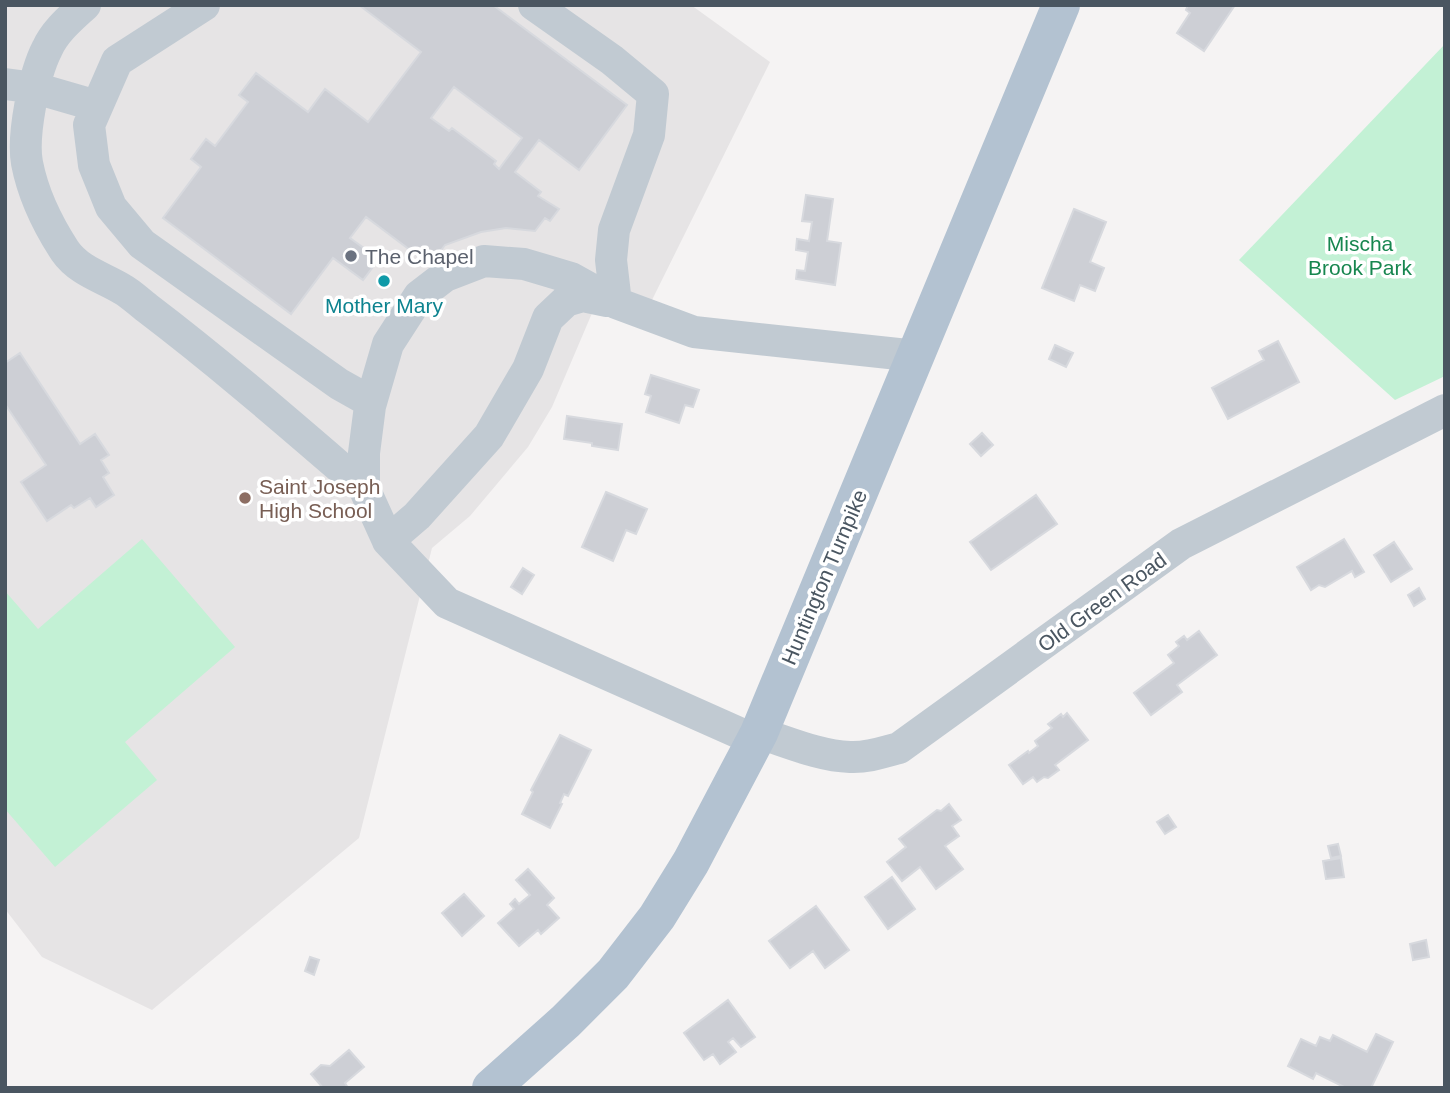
<svg xmlns="http://www.w3.org/2000/svg" width="1450" height="1093" font-family="Arial,sans-serif">
  <rect width="100%" height="100%" fill="#f5f3f3"/>
  <!-- education -->
  <path fill="#e6e4e5" d="M 5,5 L 691,5 L 770,62 L 651,302 L 604,285 L 552,407 L 528,447 L 470,516 L 432,548 L 359,838 L 152,1010 L 42,957 L 5,909 Z"/>
  <!-- green -->
  <path fill="#c3f1d5" d="M 1445,44 L 1445,376 L 1395,400 L 1239,260 Z
    M 142,539 L 235,647 L 125,742 L 157,780 L 55,867 L 5,809 L 5,591 L 38,629 Z"/>
  <!-- building -->
  <path fill="#cdcfd5" stroke="#d7d9de" stroke-width="2" fill-rule="evenodd" d="M 359,5 L 493,5 L 627,105 L 579,170 L 539,140 L 515,172 L 541,192 L 538,196 L 559,209 L 550,221 L 545,218 L 535,231 L 506,228 L 481,232 L 445,245 L 430,265 L 366,217 L 350,238 L 379,259 L 363,280 L 333,258 L 291,314 L 163,218 L 201,167 L 191,159 L 206,139 L 215,146 L 248,102 L 239,95 L 256,73 L 308,112 L 325,89 L 368,122 L 421,52 ZM 454,87 L 522,138 L 499,169 L 494,164 L 496,161 L 452,128 L 449,131 L 431,118 Z
    M 1188,5 L 1235,5 L 1204,51 L 1177,33 L 1190,13 L 1186,10 Z
    M 806,195 L 833,199 L 827,241 L 841,243 L 835,285 L 796,279 L 797,270 L 805,271 L 808,252 L 796,250 L 797,239 L 809,241 L 812,222 L 802,221 Z
    M 1074,209 L 1106,222 L 1090,262 L 1104,268 L 1095,291 L 1080,285 L 1074,301 L 1042,288 Z
    M 1278,341 L 1299,382 L 1228,419 L 1212,388 L 1264,360 L 1259,351 Z
    M 1055,345 L 1073,353 L 1066,367 L 1049,359 Z
    M 20,353 L 80,444 L 95,434 L 109,455 L 101,460 L 109,473 L 103,477 L 114,495 L 96,507 L 90,498 L 74,508 L 71,505 L 47,521 L 21,482 L 46,465 L 5,404 L 5,363 Z
    M 651,375 L 699,390 L 693,407 L 685,405 L 679,423 L 646,412 L 651,396 L 645,394 Z
    M 567,416 L 622,424 L 618,450 L 592,446 L 592,443 L 564,439 Z
    M 982,433 L 993,445 L 981,456 L 970,444 Z
    M 606,492 L 647,509 L 636,534 L 626,530 L 613,561 L 582,547 Z
    M 1036,495 L 1057,524 L 991,570 L 970,542 Z
    M 1344,539 L 1364,572 L 1355,577 L 1352,571 L 1325,587 L 1319,585 L 1311,590 L 1297,567 Z
    M 1394,542 L 1412,569 L 1391,582 L 1374,555 Z
    M 523,568 L 534,575 L 522,594 L 511,587 Z
    M 1419,588 L 1425,599 L 1414,606 L 1408,595 Z
    M 1199,631 L 1217,655 L 1177,685 L 1182,692 L 1151,715 L 1134,693 L 1174,663 L 1168,655 L 1179,646 L 1176,642 L 1184,636 L 1187,640 Z
    M 1067,713 L 1088,740 L 1055,765 L 1059,770 L 1048,778 L 1044,777 L 1037,782 L 1033,777 L 1023,784 L 1009,765 L 1028,751 L 1029,753 L 1038,746 L 1035,741 L 1052,728 L 1048,724 L 1061,714 L 1063,717 Z
    M 560,735 L 591,750 L 568,796 L 564,794 L 560,803 L 562,804 L 550,828 L 522,814 L 533,792 L 531,790 Z
    M 949,804 L 961,820 L 952,826 L 959,836 L 945,846 L 963,869 L 936,889 L 920,867 L 902,881 L 887,862 L 906,847 L 899,839 L 937,810 L 941,811 Z
    M 1168,815 L 1176,827 L 1165,834 L 1157,822 Z
    M 1338,844 L 1341,856 L 1331,858 L 1328,846 Z
    M 1341,858 L 1344,877 L 1326,879 L 1323,861 Z
    M 528,869 L 554,898 L 547,905 L 559,918 L 541,934 L 538,930 L 519,946 L 498,923 L 514,909 L 510,904 L 515,899 L 519,904 L 530,895 L 516,880 Z
    M 892,877 L 915,909 L 888,929 L 865,897 Z
    M 464,894 L 484,916 L 462,936 L 442,913 Z
    M 816,906 L 849,950 L 825,968 L 813,951 L 790,968 L 769,941 Z
    M 1426,940 L 1429,957 L 1413,960 L 1410,944 Z
    M 310,957 L 319,960 L 314,975 L 305,971 Z
    M 728,1000 L 755,1037 L 741,1047 L 733,1038 L 728,1042 L 736,1052 L 720,1064 L 713,1054 L 704,1060 L 684,1033 Z
    M 1376,1034 L 1393,1042 L 1371,1088 L 1346,1088 L 1316,1073 L 1313,1079 L 1288,1066 L 1301,1039 L 1316,1046 L 1320,1037 L 1330,1041 L 1333,1035 L 1367,1052 Z
    M 349,1050 L 364,1067 L 345,1083 L 348,1088 L 323,1088 L 311,1074 L 321,1065 L 330,1066 Z"/>
  <g fill="none" stroke-linecap="round" stroke-linejoin="round">
    <!-- minor -->
    <path stroke="#c1cad2" stroke-width="32" d="M 85,5 C 71,18 55,31 47,49 C 34,74 22,136 27,163 C 33,194 48,225 65,251 C 79,271 102,277 122,289 C 131,294 139,302 147,308 C 222,365 293,427 364,488
      M 204,5 L 117,61 L 89,125 L 94,165 L 111,207 L 142,244 L 339,384 L 371,402
      M 534,5 L 612,60 L 653,94 L 649,135 L 614,230 L 611,260 L 616,303
      M 5,84 L 35,88 L 97,106
      M 388,541 L 417,516 L 489,436 L 528,369 L 548,318 L 566,301 L 583,296 L 607,301
      M 759,733 C 788,742 819,756 850,757 C 867,758 884,752 899,748 L 1181,544 L 1445,410
      M 755,740 L 447,603 L 388,541 L 364,488 L 364,453 L 370,406 L 388,344 L 419,296 L 445,276 L 484,261 L 524,264 L 571,278 L 616,303 L 694,332 L 917,356"/>
    <!-- major -->
    <path stroke="#b3c2d1" stroke-width="38" d="M 491,1088 L 566,1021 L 613,974 L 657,917 L 691,862 L 759,733 L 1061,5"/>
  </g>
  <!-- markers -->
  <circle fill="#6b7280" stroke="#fff" stroke-width="2.5" cx="351" cy="256" r="7"/>
  <circle fill="#0f9aa8" stroke="#fff" stroke-width="2.5" cx="384" cy="281" r="7"/>
  <circle fill="#8d6e63" stroke="#fff" stroke-width="2.5" cx="245" cy="498" r="7"/>
  <g text-anchor="middle" dominant-baseline="central" stroke-width="7" stroke-linejoin="round" paint-order="stroke">
    <!-- park labels -->
    <g font-size="21" fill="#17864f" stroke="#fff">
      <text x="1360" y="243">Mischa<tspan x="1360" dy="24">Brook Park</tspan></text>
    </g>
    <!-- worship labels -->
    <g font-size="21" fill="#5b616d" stroke="#fff" text-anchor="start">
      <text x="365" y="256">The Chapel</text>
    </g>
    <!-- culture labels -->
    <g font-size="21" fill="#0d838f" stroke="#fff">
      <text x="384" y="305">Mother Mary</text>
    </g>
    <!-- education labels -->
    <g font-size="21" fill="#785e54" stroke="#fff" text-anchor="start">
      <text x="259" y="486">Saint Joseph<tspan x="259" dy="24">High School</tspan></text>
    </g>
    <!-- street labels -->
    <g font-size="21" fill="#4a5661" stroke="#fff">
      <text transform="translate(824 577) rotate(-67)">Huntington Turnpike</text>
      <text transform="translate(1102 602) rotate(-36)">Old Green Road</text>
    </g>
  </g>
  <!-- border -->
  <rect width="1450" height="1093" fill="none" stroke="#4a5661" stroke-width="14"/>
</svg>
